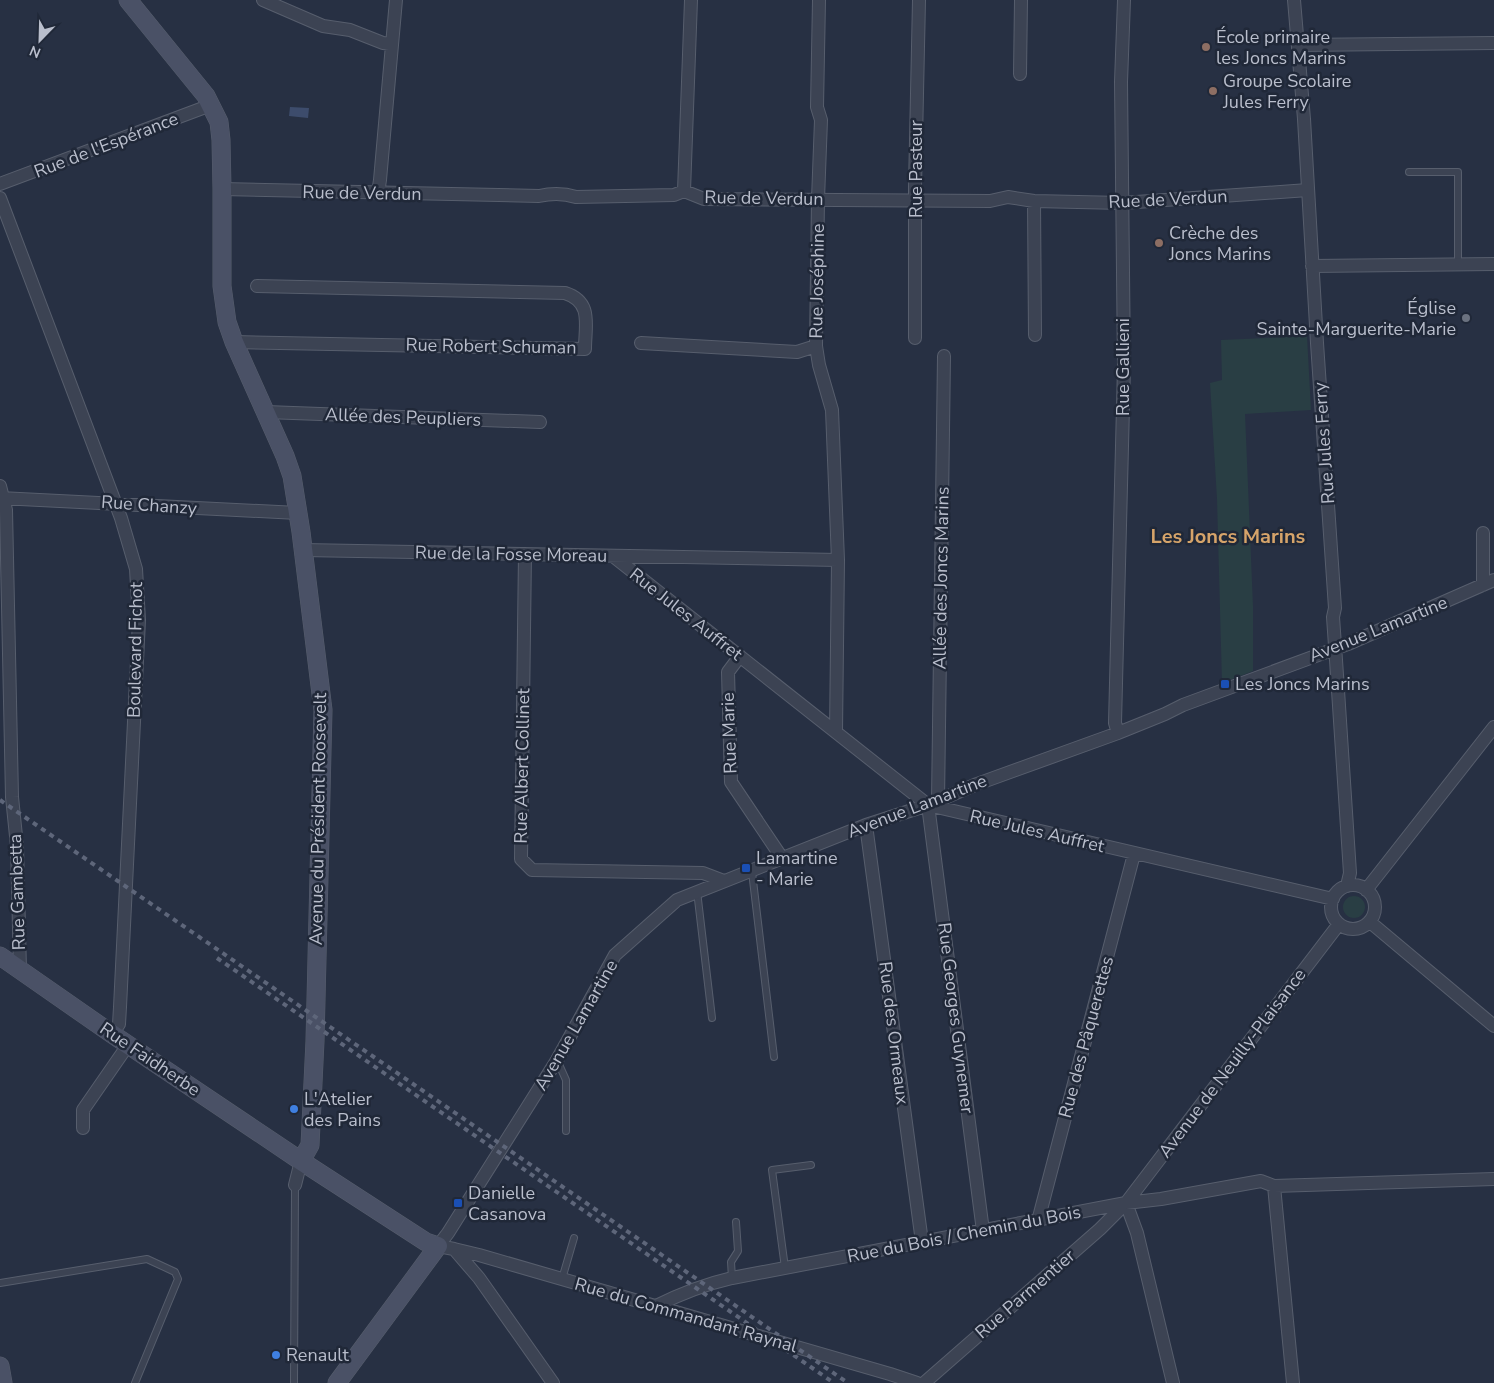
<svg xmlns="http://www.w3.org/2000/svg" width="1494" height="1383" font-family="'Nunito Sans',sans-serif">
  <rect width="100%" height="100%" fill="#273043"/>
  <!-- green -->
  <path fill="#293e44" d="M 1307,336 L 1311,410 L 1245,414 L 1253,606 L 1253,671 L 1222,683 L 1217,499 L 1210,383 L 1222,380 L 1221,340 Z
    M1343 907a11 11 0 1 1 22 0a11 11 0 1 1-22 0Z"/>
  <!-- water -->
  <path fill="#3d4c6c" d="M 290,107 L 309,108 L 308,118 L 289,116 Z"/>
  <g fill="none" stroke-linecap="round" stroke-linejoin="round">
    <defs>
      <path id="lane" d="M 1409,172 L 1458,172 L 1458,264
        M 752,872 L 774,1057
        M 697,891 L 712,1018
        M 557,1060 L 566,1080 L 566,1131
        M 785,1268 L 772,1170 L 811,1165
        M 732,1278 L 731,1262 L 738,1251 L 736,1222
        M 562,1279 L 574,1238
        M 0,1283 L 147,1259 L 175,1272 L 178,1279 L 135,1383
        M 294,1383 L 295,1185"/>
      <path id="street" d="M 263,0 L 323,26 L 350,30 L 383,43 L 392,44
        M 819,0 L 817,107 L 821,120 L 818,199 L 816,346 L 819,365 L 832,410 L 838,560 L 836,732
        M 1294,0 L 1304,119 L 1317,343 L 1335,608 L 1333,617 L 1336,660 L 1350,873 L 1347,886
        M 1298,45 L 1494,43
        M 1020,74 L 1021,0
        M 0,184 L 211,105
        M 222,189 L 539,196 C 553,193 563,193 576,197 L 674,195 L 684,191 L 704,199 L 990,201 L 1008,197 L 1034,201 L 1122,203 L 1308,190
        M 684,191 L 691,0
        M 378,193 L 380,180 L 396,0
        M 0,198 L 121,518 L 136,569 L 139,620 L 120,1007 L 119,1024 L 112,1034
        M 1034,201 L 1035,335
        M 1312,266 L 1494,264
        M 915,338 L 915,187 L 919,0
        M 234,342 L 585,349 C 585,325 593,302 565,293 L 257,286
        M 641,343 L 797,352 L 816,346
        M 266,412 L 540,422
        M 0,486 L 6,510 L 12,797 L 17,846 L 20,970
        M 0,498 L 298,513
        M 1483,533 L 1483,585
        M 303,550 L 838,560
        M 525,554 L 521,859 L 532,870 L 703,873 L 724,881
        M 613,556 L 928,805 L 1333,899
        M 740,656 L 728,672 L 731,782 L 782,858
        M 1118,733 L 1115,723 L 1124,367 L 1121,82 L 1124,0
        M 938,801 L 944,356
        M 928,805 L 983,1231
        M 866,825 L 922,1242
        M1331 907a22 22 0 1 1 44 0a22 22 0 1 1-44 0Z
        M 1366,890 L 1494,727
        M 1370,922 L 1494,1026
        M 83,1128 L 83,1110 L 128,1045
        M 295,1185 L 301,1161
        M 1274,1186 L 1293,1383
        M 1126,1203 L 1137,1233 L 1173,1383
        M 1038,1221 L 1134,854
        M 454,1249 L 479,1255 L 890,1374 L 917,1383
        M 656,1306 C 680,1294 706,1284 732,1278 L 1126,1203 L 1161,1199 L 1261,1181 L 1274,1186 L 1494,1179
        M 553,1383 L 479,1278 L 454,1249 L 438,1246 L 448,1233 L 557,1060 L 615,955 L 677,900 L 866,825 L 928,805 L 977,784 L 1118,733 L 1165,714 L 1183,705 L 1348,644 L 1494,580
        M 924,1383 L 1100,1229 L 1126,1203 L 1339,924"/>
      <path id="secondary" d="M 128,0 L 206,96 L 219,122 L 221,140 L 222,189 L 222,286 L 227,322 L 234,342 L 285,456 L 292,476 L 301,532 L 323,710 L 315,1041 L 310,1145 L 301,1161
        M 0,956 L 112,1034 L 301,1161 L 426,1242 L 438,1246 L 337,1383
        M 0,1366 L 3,1383"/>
    </defs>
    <!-- lane casing -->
    <use href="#lane" stroke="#575e6d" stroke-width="8"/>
    <!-- street casing -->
    <use href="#street" stroke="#575e6d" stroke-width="14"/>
    <!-- secondary casing -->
    <use href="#secondary" stroke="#575e6d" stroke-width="19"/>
    <!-- lane -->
    <use href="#lane" stroke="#3c4353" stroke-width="6"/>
    <!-- street -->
    <use href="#street" stroke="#3c4353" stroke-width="12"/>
    <!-- secondary -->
    <use href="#secondary" stroke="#4a5166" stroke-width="18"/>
    <!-- rail -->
    <path stroke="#5e667a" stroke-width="4" stroke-dasharray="5 5" stroke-linecap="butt" d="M 0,800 L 848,1383
      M 217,958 L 834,1383"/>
  </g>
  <!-- markers -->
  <g fill="#8d6e63" stroke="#202838" stroke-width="2">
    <circle cx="1206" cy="47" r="5"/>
    <circle cx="1213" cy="91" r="5"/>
    <circle cx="1159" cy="243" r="5"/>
  </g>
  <circle fill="#6b7280" stroke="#202838" stroke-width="2" cx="1466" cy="318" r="5"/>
  <g fill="#1a4fb4" stroke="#202838" stroke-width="2">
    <rect x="1220" y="679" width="10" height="10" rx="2.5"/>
    <rect x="741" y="863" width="10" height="10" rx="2.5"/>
    <rect x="453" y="1198" width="10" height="10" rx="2.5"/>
  </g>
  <g fill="#3f7fe0" stroke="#202838" stroke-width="2">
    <circle cx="294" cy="1109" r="5"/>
    <circle cx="276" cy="1355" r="5"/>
  </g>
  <g text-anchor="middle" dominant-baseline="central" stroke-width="5" stroke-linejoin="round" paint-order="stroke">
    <!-- poi labels -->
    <g font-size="18" fill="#b9becc" stroke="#202838" text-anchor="start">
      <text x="1216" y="37">École primaire<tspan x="1216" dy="21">les Joncs Marins</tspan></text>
      <text x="1223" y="81">Groupe Scolaire<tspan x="1223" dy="21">Jules Ferry</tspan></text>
      <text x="1169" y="233">Crèche des<tspan x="1169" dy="21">Joncs Marins</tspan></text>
      <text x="1456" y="308" text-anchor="end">Église<tspan x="1456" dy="21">Sainte-Marguerite-Marie</tspan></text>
      <text x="1235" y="684">Les Joncs Marins</text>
      <text x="756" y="858">Lamartine<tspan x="756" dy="21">- Marie</tspan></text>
      <text x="304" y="1099">L'Atelier<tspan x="304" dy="21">des Pains</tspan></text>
      <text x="468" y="1193">Danielle<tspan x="468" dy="21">Casanova</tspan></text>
      <text x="286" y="1355">Renault</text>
    </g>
    <!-- street labels -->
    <g font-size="18" fill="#b9becc" stroke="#202838">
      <text transform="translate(106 145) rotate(-21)">Rue de l'Espérance</text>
      <text transform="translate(916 169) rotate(-90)">Rue Pasteur</text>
      <text transform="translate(362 193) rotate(1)">Rue de Verdun</text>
      <text transform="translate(764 198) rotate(1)">Rue de Verdun</text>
      <text transform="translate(1168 199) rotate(-3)">Rue de Verdun</text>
      <text transform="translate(817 281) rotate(-89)">Rue Joséphine</text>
      <text transform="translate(491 346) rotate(1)">Rue Robert Schuman</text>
      <text transform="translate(1123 367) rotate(-90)">Rue Gallieni</text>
      <text transform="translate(403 417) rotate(2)">Allée des Peupliers</text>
      <text transform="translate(1324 443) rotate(-94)">Rue Jules Ferry</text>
      <text transform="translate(149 505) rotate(4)">Rue Chanzy</text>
      <text transform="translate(511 554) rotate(1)">Rue de la Fosse Moreau</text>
      <text transform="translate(941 578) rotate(-89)">Allée des Joncs Marins</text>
      <text transform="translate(686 614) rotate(38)">Rue Jules Auffret</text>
      <text transform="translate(1378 629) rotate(-22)">Avenue Lamartine</text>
      <text transform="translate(135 650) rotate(-89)">Boulevard Fichot</text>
      <text transform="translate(729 733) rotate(-92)">Rue Marie</text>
      <text transform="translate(522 766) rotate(-89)">Rue Albert Collinet</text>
      <text transform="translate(917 806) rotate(-21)">Avenue Lamartine</text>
      <text transform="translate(318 819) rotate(-89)">Avenue du Président Roosevelt</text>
      <text transform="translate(1037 831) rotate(13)">Rue Jules Auffret</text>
      <text transform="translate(17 892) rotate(-92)">Rue Gambetta</text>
      <text transform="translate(956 1018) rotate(83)">Rue Georges Guynemer</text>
      <text transform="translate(576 1025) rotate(-60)">Avenue Lamartine</text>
      <text transform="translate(894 1033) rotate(83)">Rue des Ormeaux</text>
      <text transform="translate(1086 1037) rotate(-75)">Rue des Pâquerettes</text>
      <text transform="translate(150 1059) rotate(34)">Rue Faidherbe</text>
      <text transform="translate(1232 1063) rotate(-53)">Avenue de Neuilly-Plaisance</text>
      <text transform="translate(964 1234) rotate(-11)">Rue du Bois / Chemin du Bois</text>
      <text transform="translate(1025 1294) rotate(-41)">Rue Parmentier</text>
      <text transform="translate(686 1315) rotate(16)">Rue du Commandant Raynal</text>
    </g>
    <!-- quarter labels -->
    <g font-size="20" font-weight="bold" fill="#d6a46a" stroke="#202838">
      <text x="1228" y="536">Les Joncs Marins</text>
    </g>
  </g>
  <!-- north arrow -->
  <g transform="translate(40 40) rotate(203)" stroke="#202838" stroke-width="4" paint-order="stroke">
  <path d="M0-4L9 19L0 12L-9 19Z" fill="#b9becc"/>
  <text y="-8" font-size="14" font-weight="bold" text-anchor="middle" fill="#b9becc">N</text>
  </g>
</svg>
